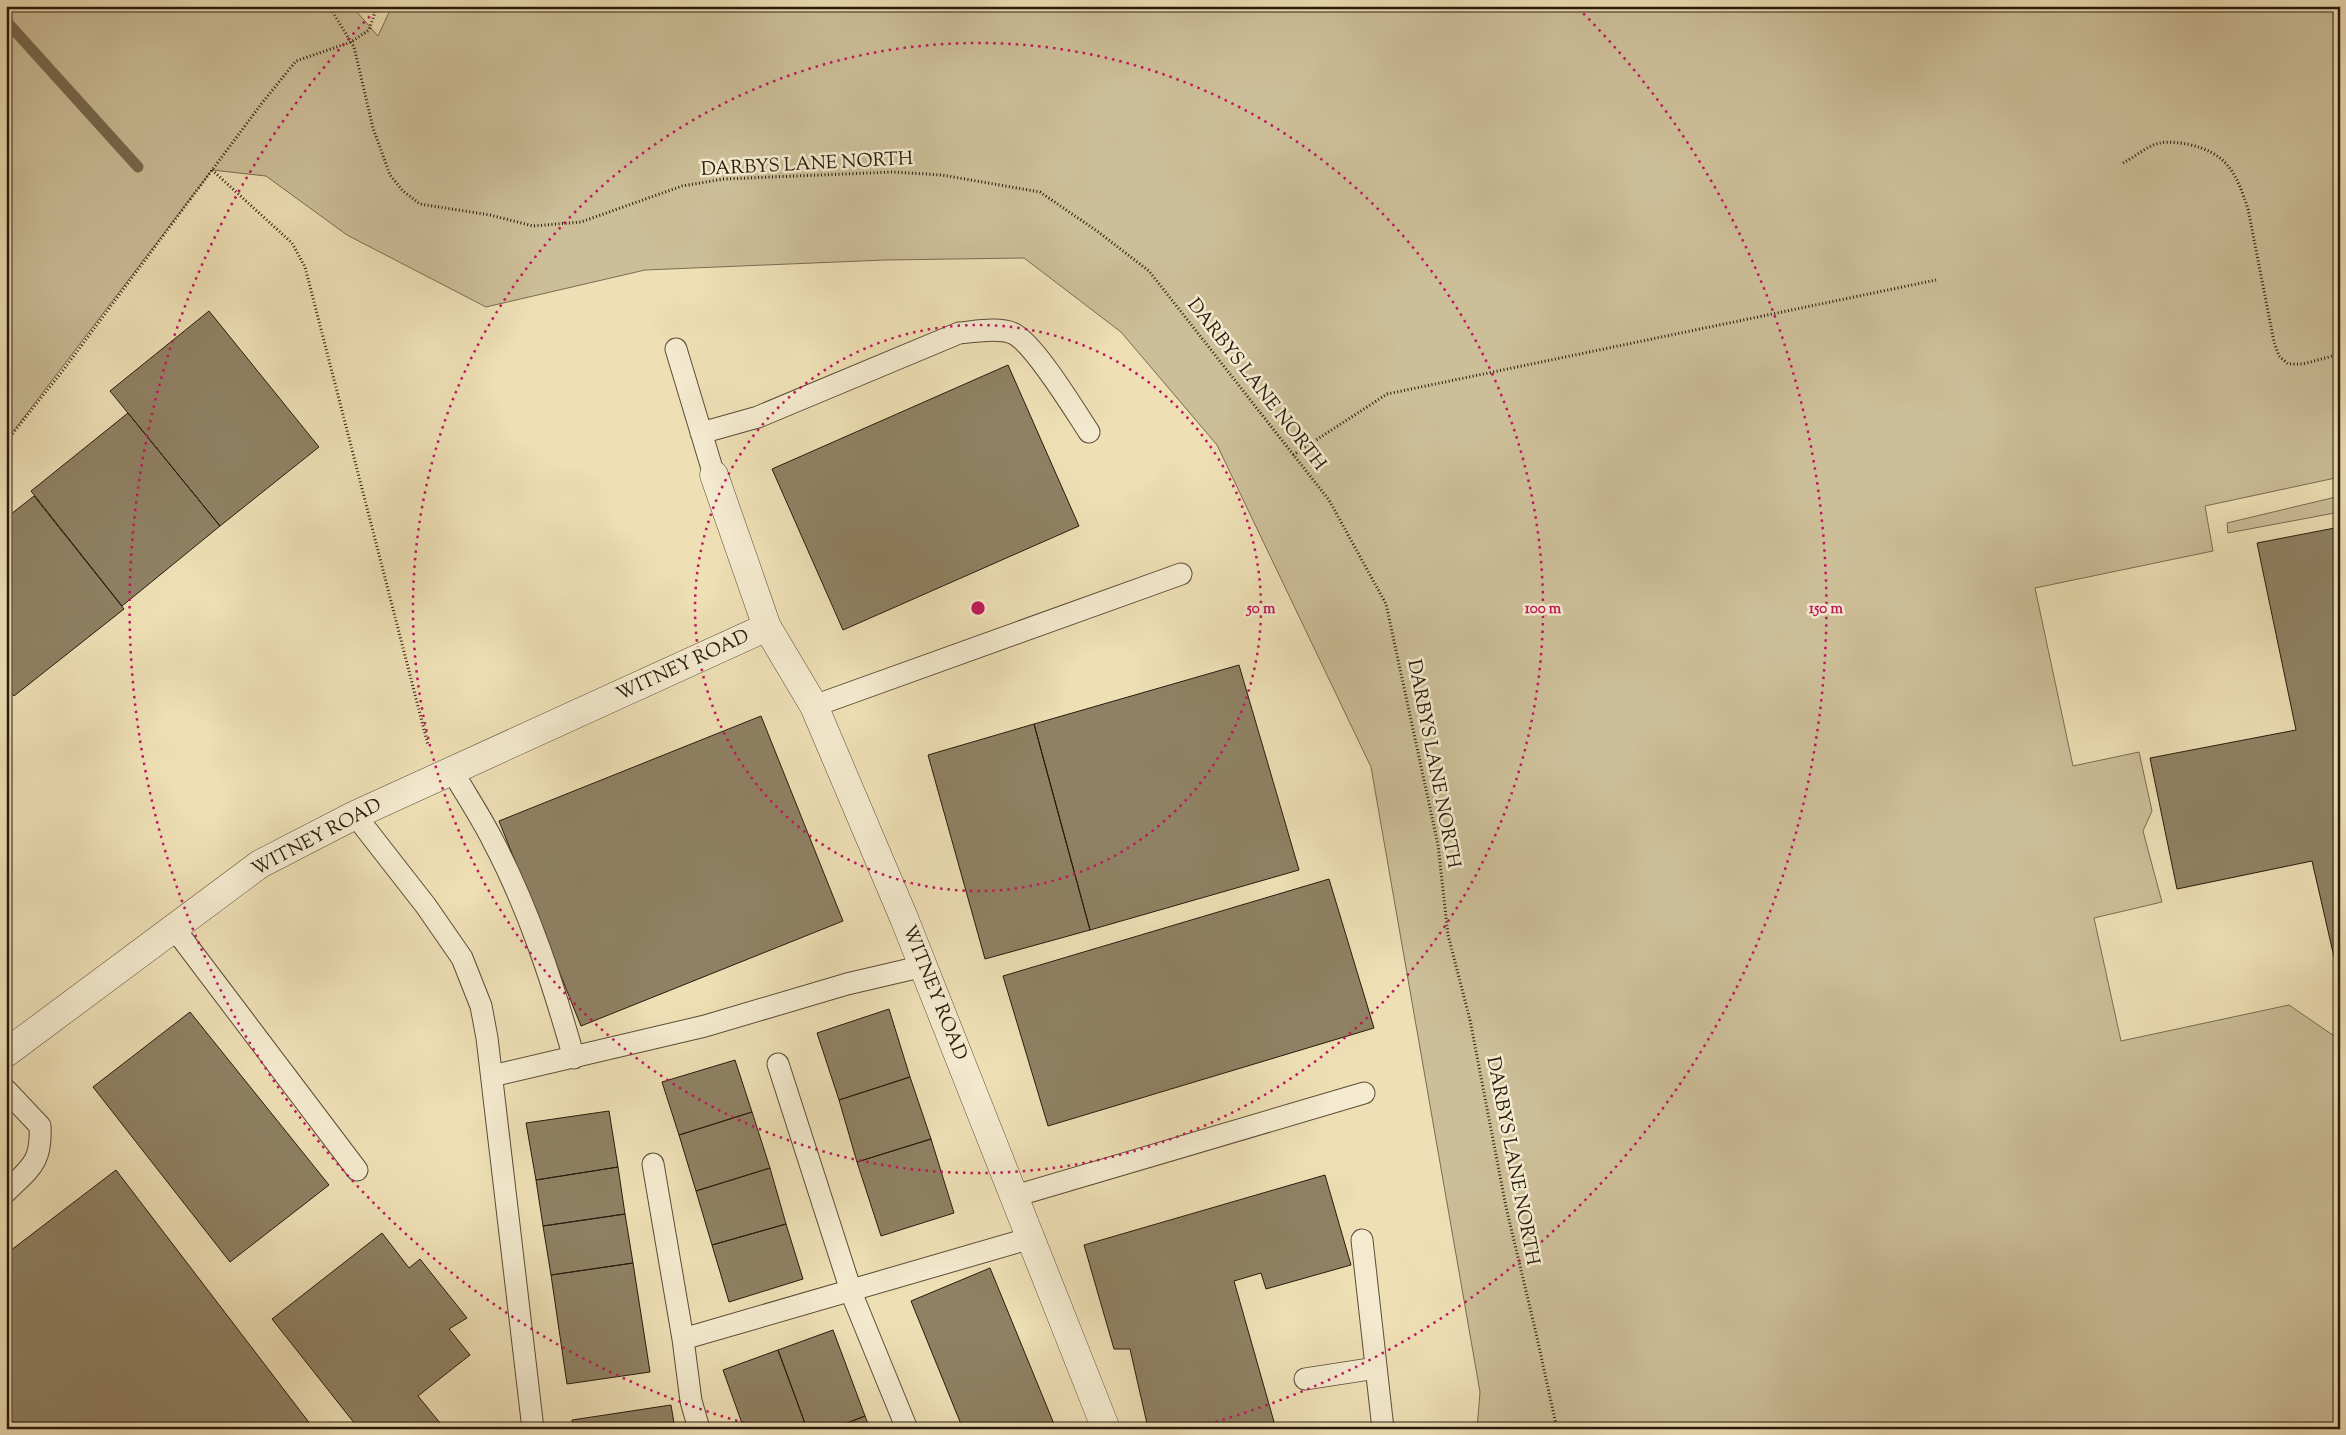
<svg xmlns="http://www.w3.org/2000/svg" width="2346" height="1435" font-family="'Sorts Mill Goudy',serif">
  <rect width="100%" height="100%" fill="#eedfb5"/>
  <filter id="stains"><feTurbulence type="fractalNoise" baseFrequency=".004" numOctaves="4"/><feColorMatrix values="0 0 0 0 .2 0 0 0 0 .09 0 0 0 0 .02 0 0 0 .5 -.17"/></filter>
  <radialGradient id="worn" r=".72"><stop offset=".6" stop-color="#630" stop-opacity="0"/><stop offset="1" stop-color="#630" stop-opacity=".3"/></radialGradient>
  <!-- green -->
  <path fill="#ccbe98" stroke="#7a6c52" d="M 6,6 L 358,6 L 356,11 L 378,36 L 392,6 L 2340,6 L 2340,477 L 2205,506 L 2213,551 L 2035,588 L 2073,766 L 2139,752 L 2152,811 L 2143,831 L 2162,902 L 2094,918 L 2121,1041 L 2289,1005 L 2340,1040 L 2340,1429 L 1477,1429 L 1480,1392 L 1371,767 L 1217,445 L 1121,332 L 1024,258 L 885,260 L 645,270 L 486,307 L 347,235 L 266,176 L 212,170 L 6,441 Z
    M 2340,496 L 2340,512 L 2228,533 L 2227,523 Z"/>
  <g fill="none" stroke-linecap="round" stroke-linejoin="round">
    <!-- stream -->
    <path stroke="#77684f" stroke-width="11" d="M 6,21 L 138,167"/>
  </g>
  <!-- building -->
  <path fill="#8f8164" stroke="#281b0c" d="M 209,311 L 319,447 L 220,526 L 110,391 Z
    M 1008,365 L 1079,526 L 843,630 L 772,469 Z
    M 128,413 L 220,526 L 122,606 L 31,491 Z
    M 34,496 L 124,609 L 14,696 L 6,687 L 6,518 Z
    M 2340,527 L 2340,983 L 2312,861 L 2177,889 L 2150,758 L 2296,730 L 2257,543 Z
    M 1239,665 L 1299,870 L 1090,930 L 1034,724 Z
    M 761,716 L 843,921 L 581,1026 L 499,821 Z
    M 1034,724 L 1090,930 L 985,959 L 928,755 Z
    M 1329,879 L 1374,1028 L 1048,1126 L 1003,976 Z
    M 889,1009 L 910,1077 L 839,1100 L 817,1033 Z
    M 190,1012 L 329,1185 L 230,1262 L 93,1087 Z
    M 735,1060 L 752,1112 L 679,1135 L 662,1082 Z
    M 910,1077 L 931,1139 L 857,1162 L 839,1100 Z
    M 609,1111 L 618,1167 L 536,1180 L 526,1123 Z
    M 752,1112 L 770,1168 L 696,1191 L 679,1135 Z
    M 931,1139 L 954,1213 L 881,1236 L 857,1162 Z
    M 618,1167 L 625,1214 L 543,1226 L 536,1180 Z
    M 770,1168 L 786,1224 L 712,1245 L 696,1191 Z
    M 116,1170 L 314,1429 L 6,1429 L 6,1254 Z
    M 1325,1175 L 1351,1265 L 1266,1289 L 1261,1273 L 1234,1281 L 1276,1429 L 1160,1429 L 1159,1425 L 1148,1428 L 1130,1349 L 1114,1349 L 1084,1245 Z
    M 625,1214 L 633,1263 L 551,1275 L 543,1226 Z
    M 786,1224 L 803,1279 L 729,1302 L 712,1245 Z
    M 382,1233 L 409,1268 L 420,1259 L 467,1318 L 449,1329 L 470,1355 L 418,1396 L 445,1429 L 359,1429 L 272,1319 Z
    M 633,1263 L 650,1372 L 567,1384 L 551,1275 Z
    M 990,1268 L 1054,1424 L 1044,1429 L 963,1429 L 911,1301 Z
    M 833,1330 L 865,1416 L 832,1429 L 807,1429 L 778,1350 Z
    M 778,1350 L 807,1429 L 744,1429 L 723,1370 Z
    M 671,1405 L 675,1429 L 573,1429 L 572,1420 Z
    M 865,1416 L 870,1429 L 832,1429 Z"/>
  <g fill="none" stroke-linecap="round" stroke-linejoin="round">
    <defs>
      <path id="service" d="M 676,349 L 714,475
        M 701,433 L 758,417 L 959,333 C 973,332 998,327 1012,333 C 1033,341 1075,411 1089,432
        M 814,706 L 1181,574
        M 453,772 C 466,795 481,817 493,841 C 529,909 553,984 574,1058
        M 355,815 L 426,906 L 462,958 L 481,1006 L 487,1038 L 533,1429
        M 174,928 L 357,1170
        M 778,1064 L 853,1297 L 907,1429
        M 492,1076 L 705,1026 L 847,984 L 924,966
        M 6,1090 L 40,1126 C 42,1163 30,1168 6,1192
        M 653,1164 L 683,1339 L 691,1401 L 699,1429
        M 1015,1196 L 1364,1093
        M 1362,1240 L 1383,1429
        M 683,1339 L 1031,1238
        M 1305,1379 L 1376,1368"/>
      <path id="minor" d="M 714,475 L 767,627
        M 6,1053 L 260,864 L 355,815 L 767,627 L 814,706 L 904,918 L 1106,1429"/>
    </defs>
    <!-- service casing -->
    <use href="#service" stroke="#5a4c36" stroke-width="23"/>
    <!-- minor casing -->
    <use href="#minor" stroke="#5a4c36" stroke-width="29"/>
    <!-- path -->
    <path stroke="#281b0c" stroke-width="3" stroke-dasharray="1 2.5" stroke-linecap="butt" d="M 329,6 L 354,47 L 373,128 L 390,175 L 403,191 L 420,204 L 490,215 L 533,226 L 581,222 L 682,186 L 724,179 L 893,172 L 942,175 L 1040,192 L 1097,231 L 1149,271 L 1329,500 L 1386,604 L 1438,845 L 1448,935 L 1470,1020 L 1506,1207 L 1536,1333 L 1557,1429
      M 2123,163 C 2135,157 2148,145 2160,143 C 2168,141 2180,143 2187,144 C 2228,153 2236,173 2248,209 L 2274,342 L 2279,356 L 2288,364 L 2303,364 L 2340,354
      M 212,170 L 292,243 L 305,267 L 428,745
      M 6,442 L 64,369 L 262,103 L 296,61 L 351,42 L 369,30 L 377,6
      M 1293,455 L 1387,394 L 1936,280"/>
    <!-- service -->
    <use href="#service" stroke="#f4eacf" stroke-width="21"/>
    <!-- minor -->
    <use href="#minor" stroke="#f4eacf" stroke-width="28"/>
  </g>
  <!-- distance rings -->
  <g fill="none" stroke="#c2185b" stroke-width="2.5" stroke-dasharray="2.5 5">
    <circle cx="978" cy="608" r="283"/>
    <circle cx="978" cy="608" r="565"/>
    <path d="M759 1427A848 848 0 0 1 378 8M1578 8A848 848 0 0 1 1197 1427"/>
  </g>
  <g text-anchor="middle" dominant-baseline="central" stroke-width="5" stroke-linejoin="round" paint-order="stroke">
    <!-- street labels -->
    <g font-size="19" fill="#281b0c" stroke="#f4eacf">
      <text transform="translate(807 165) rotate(-3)">DARBYS LANE NORTH</text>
      <text transform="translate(1256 385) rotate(52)">DARBYS LANE NORTH</text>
      <text transform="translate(683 666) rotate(-25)">WITNEY ROAD</text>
      <text transform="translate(1433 764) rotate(79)">DARBYS LANE NORTH</text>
      <text transform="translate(317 838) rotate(-28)">WITNEY ROAD</text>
      <text transform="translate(934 993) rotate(68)">WITNEY ROAD</text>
      <text transform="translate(1512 1161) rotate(79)">DARBYS LANE NORTH</text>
    </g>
  </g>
  <circle cx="978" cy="608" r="8" fill="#c2185b" stroke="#f4eacf" stroke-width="2.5"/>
  <g font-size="15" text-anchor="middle" font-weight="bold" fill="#c2185b" stroke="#f4eacf" stroke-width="5" stroke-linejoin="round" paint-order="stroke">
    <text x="1261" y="613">50 m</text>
    <text x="1543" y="613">100 m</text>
    <text x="1826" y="613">150 m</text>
  </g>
  <!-- margin -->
  <rect width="2346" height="1435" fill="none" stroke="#eedfb5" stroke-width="25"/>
  <rect x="8" y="8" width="2331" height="1420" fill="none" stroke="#281b0c" stroke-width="2.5"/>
  <rect x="12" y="12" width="2321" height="1410" fill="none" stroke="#281b0c"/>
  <rect width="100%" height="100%" filter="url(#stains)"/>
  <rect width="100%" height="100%" fill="url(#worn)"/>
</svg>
